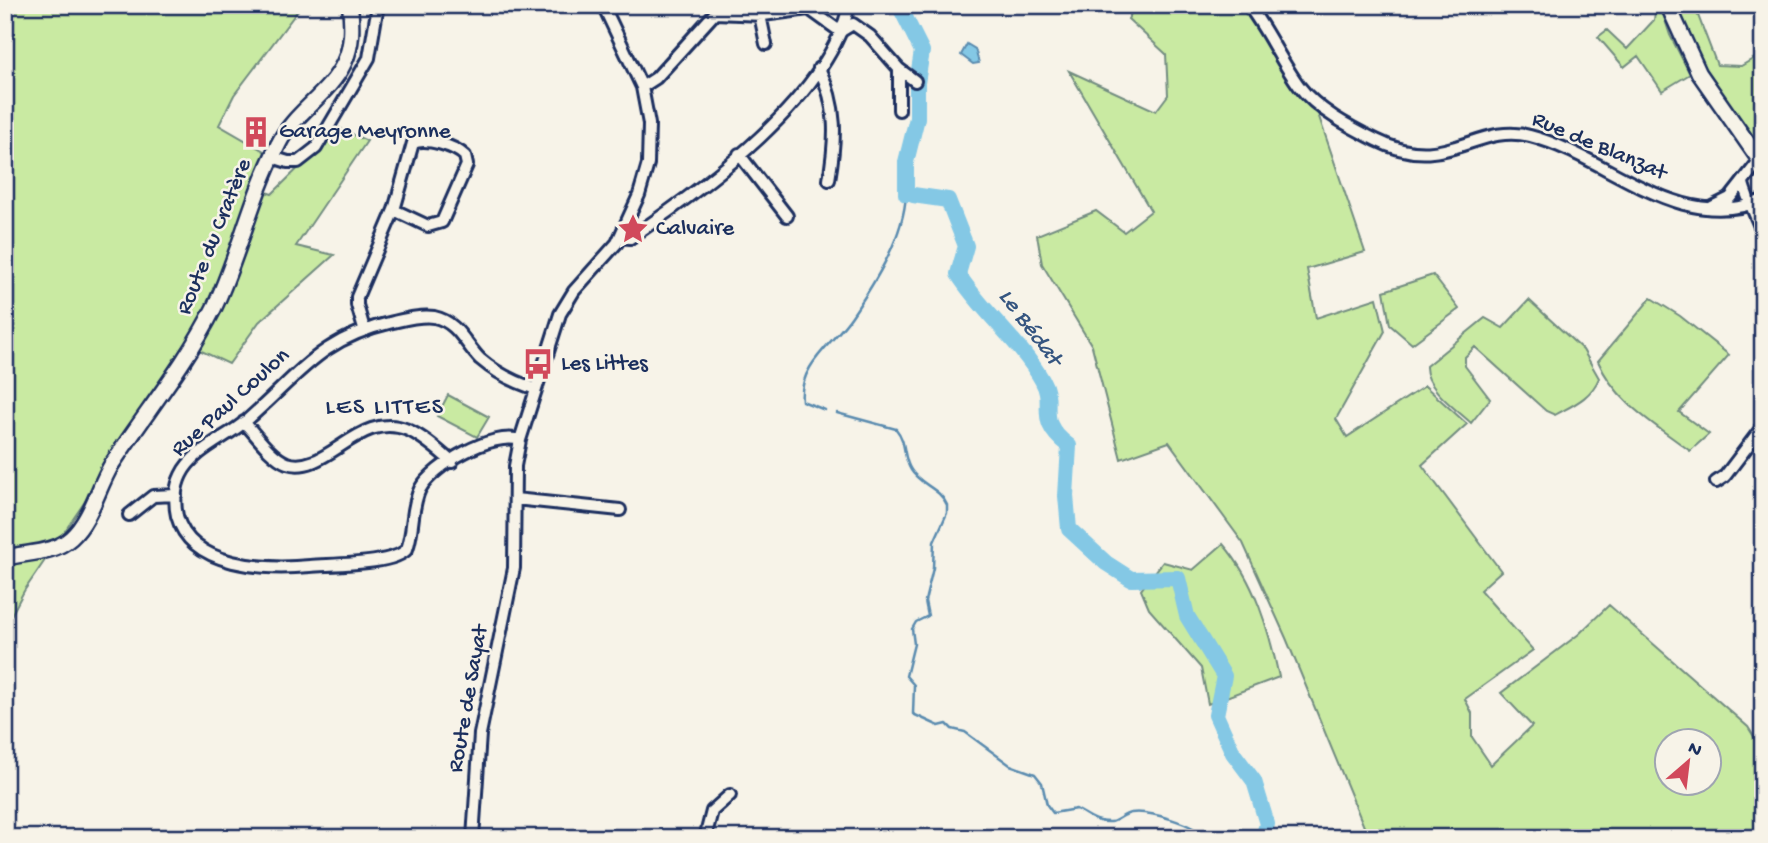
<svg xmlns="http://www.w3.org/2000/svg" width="1768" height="843" font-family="'Gochi Hand',sans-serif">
  <rect width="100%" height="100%" fill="#f7f3e8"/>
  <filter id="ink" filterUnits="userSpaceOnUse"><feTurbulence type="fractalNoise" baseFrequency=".0143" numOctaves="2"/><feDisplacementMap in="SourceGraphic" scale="14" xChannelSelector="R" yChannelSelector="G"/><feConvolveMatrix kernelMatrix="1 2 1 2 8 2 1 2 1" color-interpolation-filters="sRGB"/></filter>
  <g filter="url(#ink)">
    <!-- green -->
    <path fill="#c9eaa2" stroke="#728c80" stroke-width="2" fill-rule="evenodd" d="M 5,5 L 302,5 L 234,95 L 219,125 L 269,154 L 251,187 L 272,194 L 339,128 L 367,141 L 296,246 L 334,255 L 259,322 L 229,364 L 191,346 L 24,591 L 5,627 Z
      M 1136,5 L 1240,5 L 1254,21 L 1294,88 L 1317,111 L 1365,252 L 1307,269 L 1316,318 L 1377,298 L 1385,331 L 1336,419 L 1347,437 L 1425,386 L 1467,424 L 1422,465 L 1501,571 L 1480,590 L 1533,650 L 1465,699 L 1472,713 L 1472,737 L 1491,765 L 1532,726 L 1501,693 L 1579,634 L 1609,605 L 1748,727 L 1763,751 L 1763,838 L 1370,838 L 1367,834 L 1286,638 L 1243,543 L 1169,442 L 1121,459 L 1092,346 L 1042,264 L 1037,235 L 1096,211 L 1124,232 L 1151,211 L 1069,71 L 1156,111 L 1168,95 L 1166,54 L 1128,19 ZM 1666,742 L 1708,742 L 1708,784 L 1666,784 Z
      M 1656,5 L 1660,5 L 1670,35 L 1690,74 L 1662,91 L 1638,56 L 1624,67 L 1598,37 L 1607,30 L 1627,49 L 1654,20 Z
      M 1673,5 L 1694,5 L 1717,65 L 1741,66 L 1763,53 L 1763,98 L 1757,103 L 1763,110 L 1763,149 L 1714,88 L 1694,55 Z
      M 1433,275 L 1459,309 L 1412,344 L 1390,325 L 1384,291 Z
      M 1651,298 L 1680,316 L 1729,355 L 1679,412 L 1709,434 L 1690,451 C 1655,424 1616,403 1598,361 Z
      M 1529,300 L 1583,350 L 1599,378 C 1591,398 1573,405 1555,415 L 1546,411 L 1475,347 L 1465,357 L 1465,366 L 1490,399 L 1471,423 C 1456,409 1425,388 1426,366 L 1485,318 L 1503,328 Z
      M 448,395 L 489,417 L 477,437 L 437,416 Z
      M 1223,544 C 1255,581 1269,630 1279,677 L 1208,704 L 1201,668 L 1149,609 L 1141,590 L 1163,562 L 1193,570 Z"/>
    <!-- water -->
    <path fill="#84c8e5" stroke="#5a8baf" stroke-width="2" d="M 967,44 L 975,49 L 979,63 L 973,64 L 961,55 Z"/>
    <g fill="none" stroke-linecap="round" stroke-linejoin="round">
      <!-- stream -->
      <path stroke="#5a8baf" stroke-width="2.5" d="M 825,410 L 802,401 C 798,365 834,343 852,316 C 876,281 904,236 906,194
        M 837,413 L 896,429 C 907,442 902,456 911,470 C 920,485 940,488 947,505 L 947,513 L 934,542 L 933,568 L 925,601 L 928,616 L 916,622 L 912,629 L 914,644 L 906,676 L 914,685 L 913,714 L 939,726 L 947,724 L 952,729 L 965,732 L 1010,765 L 1035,774 L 1042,783 L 1047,805 L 1053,813 L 1076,809 C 1088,815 1095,823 1111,822 C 1118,821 1123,814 1131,813 C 1148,810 1196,824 1205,838"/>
      <!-- river -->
      <path stroke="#84c8e5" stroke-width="16" d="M 899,5 L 922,51 L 917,83 L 917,118 L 906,162 L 906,194 L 909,194
        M 913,195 L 948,200 L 966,246 L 958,274 C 982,312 1019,340 1042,380 C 1057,406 1033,419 1069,446 L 1066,496 L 1069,529 L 1106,563 L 1131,579 L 1178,578 L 1187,616 L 1224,676 L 1216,715 L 1233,753 L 1254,781 L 1267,824 L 1263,838"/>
      <defs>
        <path id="minor" d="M 1248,5 C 1268,31 1280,60 1299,86 C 1317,110 1350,127 1376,140 C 1447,176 1475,122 1530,136 C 1608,156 1678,235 1763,200
          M 760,15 L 766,44
          M 843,30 L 853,24 L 870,36 L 899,69 L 899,110
          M 819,68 C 838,107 836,139 829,180
          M 899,69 L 915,81
          M 642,87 L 656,78 L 715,13 L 763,15 L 809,9 L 841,32
          M 739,154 L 787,216
          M 272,157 L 288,162 L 298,162 L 316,148 L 369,58 L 378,5
          M 1743,182 C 1743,190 1759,222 1763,234
          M 1712,207 L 1730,198 L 1759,161
          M 620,237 L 630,238 C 704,188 830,97 849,5
          M 364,329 L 357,305 L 357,297 L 394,210 L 413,143 C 426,137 455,146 465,156 L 467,165 L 442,222 L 428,226 L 394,210
          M 244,422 C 256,435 271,457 287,463 C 327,476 359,409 408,430 C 424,437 439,451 452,462
          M 520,440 C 493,431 433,465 420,489 C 411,507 414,530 407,549 C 394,565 332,564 310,566 C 267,570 191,568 177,516 C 174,503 175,487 181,475 C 193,450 226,438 246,421 C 300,374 319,339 393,322 C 406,319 421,315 434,317 C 458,322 465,344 480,359 C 495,372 517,383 536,389
          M 1716,482 L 1725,476 L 1763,426
          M 515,499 L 620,510
          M 129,515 L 153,496 L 176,495
          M 473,838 L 480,734 L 514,568 L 515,466 L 520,440 L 560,314 L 574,291 L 617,243 L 639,195 L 648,164 L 649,124 L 642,87 L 603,5
          M 705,838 L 712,811 L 730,795"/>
        <path id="major" d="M 1668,5 L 1699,73 L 1763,165
          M 5,558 C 27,552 53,554 71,538 C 91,520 98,487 112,464 C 146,412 186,364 214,308 C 239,256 251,197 278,145 C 294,112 329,95 344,63 C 353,44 352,25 350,5"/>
      </defs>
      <!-- minor casing -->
      <use href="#minor" stroke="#1b2f5e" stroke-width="16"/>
      <!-- major casing -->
      <use href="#major" stroke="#1b2f5e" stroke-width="19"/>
      <!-- minor -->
      <use href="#minor" stroke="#f7f3e8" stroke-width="10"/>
      <!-- major -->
      <use href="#major" stroke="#f7f3e8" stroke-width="14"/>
    </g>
  </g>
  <!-- icons -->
  <defs>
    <symbol id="building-bare" viewBox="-9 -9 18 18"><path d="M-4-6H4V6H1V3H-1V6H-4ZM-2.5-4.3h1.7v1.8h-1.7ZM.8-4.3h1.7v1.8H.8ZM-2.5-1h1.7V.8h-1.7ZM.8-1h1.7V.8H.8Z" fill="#d1495b" stroke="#f7f3e8" stroke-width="2.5" paint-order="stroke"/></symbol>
    <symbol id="sight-bare" viewBox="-9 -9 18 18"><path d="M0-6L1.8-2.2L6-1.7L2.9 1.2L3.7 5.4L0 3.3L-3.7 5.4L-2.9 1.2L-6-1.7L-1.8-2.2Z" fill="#d1495b" stroke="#f7f3e8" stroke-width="2.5" paint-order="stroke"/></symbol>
    <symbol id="bus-bare" viewBox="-9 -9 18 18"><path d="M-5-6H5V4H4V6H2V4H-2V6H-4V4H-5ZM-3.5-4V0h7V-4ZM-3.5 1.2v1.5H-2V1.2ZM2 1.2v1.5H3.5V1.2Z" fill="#d1495b" stroke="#f7f3e8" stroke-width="2.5" paint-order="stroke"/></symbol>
  </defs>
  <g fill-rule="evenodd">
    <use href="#building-bare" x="234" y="110" width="44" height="44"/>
    <use href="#sight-bare" x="611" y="207" width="44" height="44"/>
    <use href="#bus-bare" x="516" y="342" width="44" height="44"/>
  </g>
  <g text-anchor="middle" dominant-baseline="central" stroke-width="5" stroke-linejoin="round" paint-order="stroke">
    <!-- poi labels -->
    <g font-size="23" fill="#1b2f5e" stroke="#f7f3e8" text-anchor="start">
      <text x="279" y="132">Garage Meyronne</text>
      <text x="656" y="229">Calvaire</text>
      <text x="561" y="364">Les Littes</text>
    </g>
    <!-- street labels -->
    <g font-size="23" fill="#1b2f5e" stroke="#f7f3e8">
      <text transform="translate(1599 147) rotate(23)">Rue de Blanzat</text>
      <text transform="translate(215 237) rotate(-68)">Route du Cratère</text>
      <text transform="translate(231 403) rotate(-42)">Rue Paul Coulon</text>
      <text transform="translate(469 699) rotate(-80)">Route de Sayat</text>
    </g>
    <!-- water labels -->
    <g font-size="24" font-style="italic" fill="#355580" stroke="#f7f3e8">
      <text transform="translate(1029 328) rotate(53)">Le Bédat</text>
    </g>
    <!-- neighbourhood labels -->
    <g font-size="24" letter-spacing="2" fill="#1b2f5e" stroke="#f7f3e8">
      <text x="385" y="408">LES LITTES</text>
    </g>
  </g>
  <!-- margin -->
  <rect width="1768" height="843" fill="none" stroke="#f7f3e8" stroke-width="28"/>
  <rect x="14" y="14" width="1740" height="815" fill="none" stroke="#1b2f5e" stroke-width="2.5" filter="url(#ink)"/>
  <!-- north arrow -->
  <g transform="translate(1688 762) rotate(28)"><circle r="33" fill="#f7f3e8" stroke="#9fa5b1" stroke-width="2"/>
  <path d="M0-5L12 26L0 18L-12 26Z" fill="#d1495b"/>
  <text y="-10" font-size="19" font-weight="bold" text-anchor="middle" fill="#1b2f5e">N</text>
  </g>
</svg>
